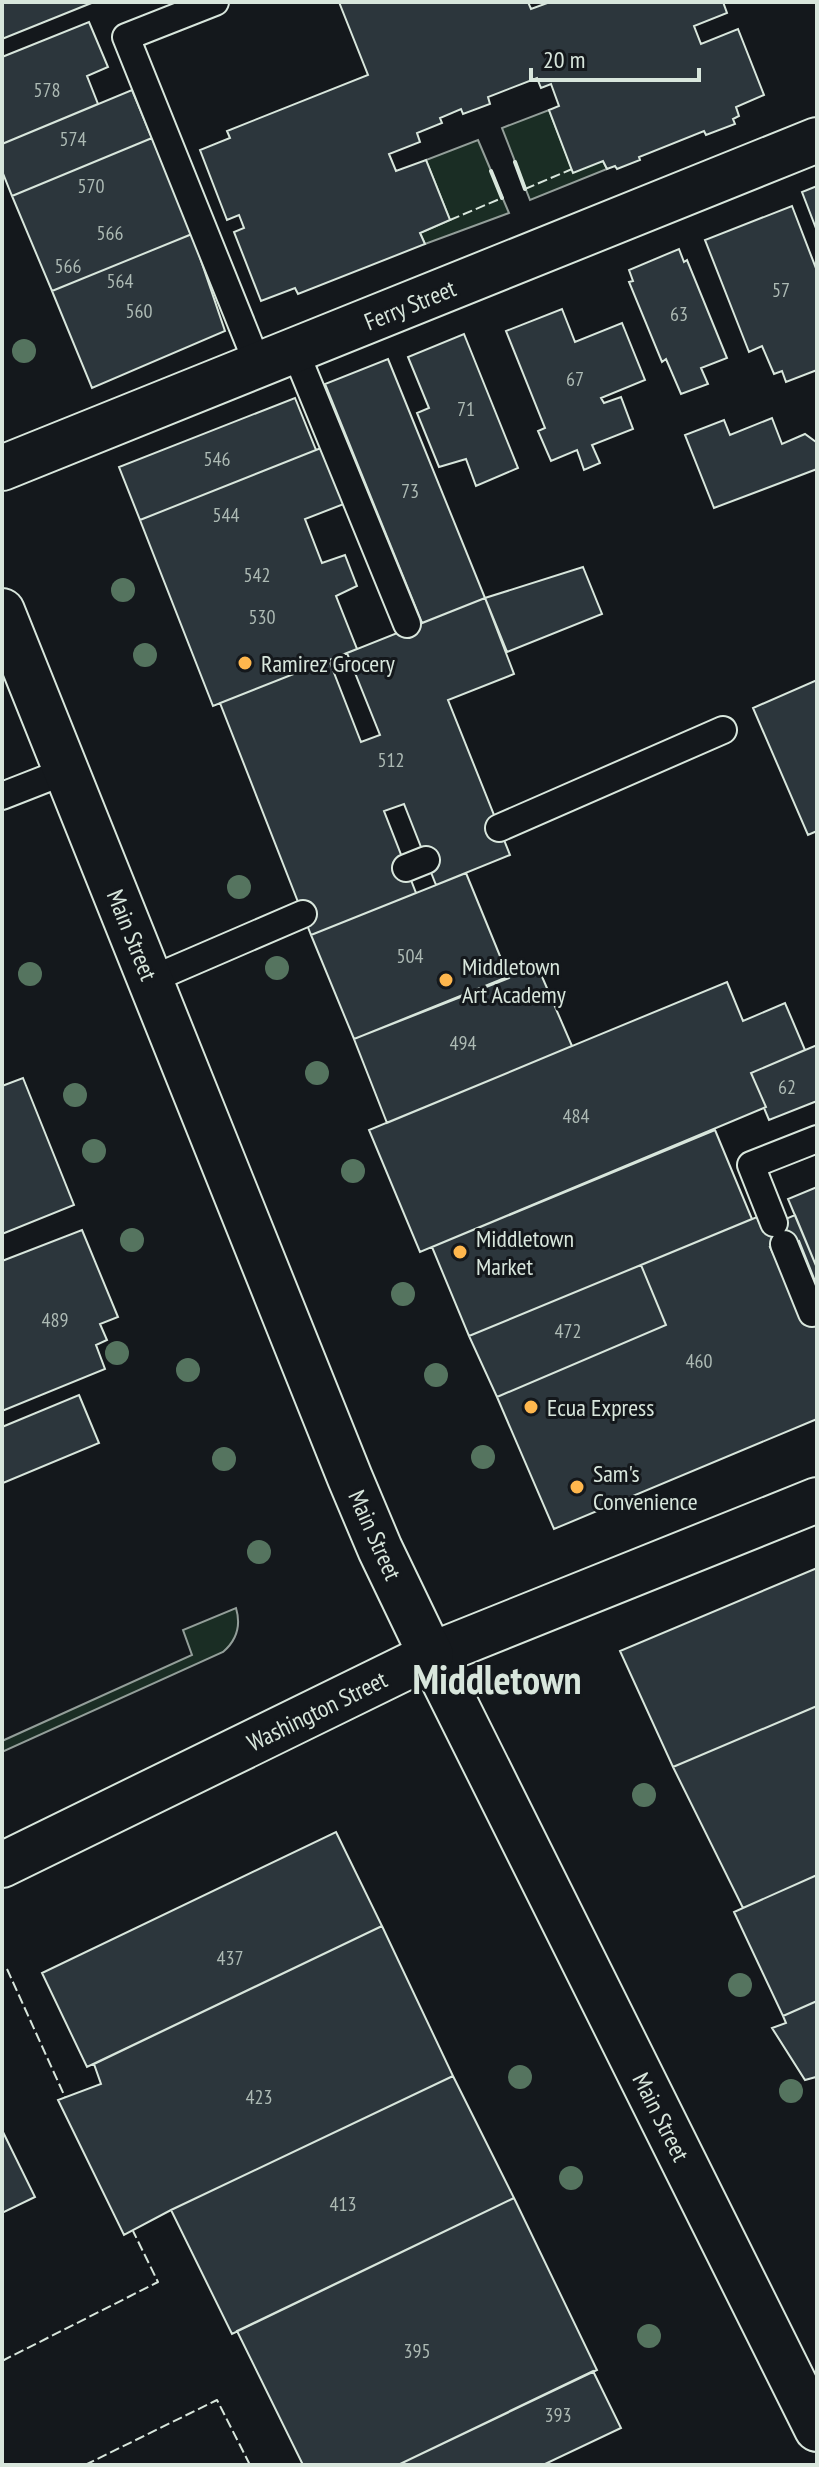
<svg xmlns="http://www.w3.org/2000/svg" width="819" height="2467" font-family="'PT Sans Narrow',sans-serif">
  <rect width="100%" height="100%" fill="#14181c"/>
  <!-- green -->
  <path fill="#1a2d24" stroke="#939e99" stroke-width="2" d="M 549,110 L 572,169 L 603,161 L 607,169 L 530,200 L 502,128 Z
    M 478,140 L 509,213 L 425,244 L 420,233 L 450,220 L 426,160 Z
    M 236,1608 C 241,1625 237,1640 223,1652 L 2,1752 L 2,1741 L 192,1655 L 183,1630 Z"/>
  <!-- building -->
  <path fill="#2c363c" stroke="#d8e6dc" stroke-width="2" d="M 2,2 L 94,2 L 2,39 Z
    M 339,2 L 528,2 L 531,9 L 550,2 L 723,2 L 727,13 L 694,26 L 701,44 L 738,29 L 764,95 L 736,107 L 739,116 L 733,119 L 735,124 L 706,135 L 704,131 L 639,157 L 640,160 L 617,169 L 615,166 L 607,169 L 603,161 L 573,173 L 549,110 L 559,106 L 551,84 L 541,88 L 537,78 L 488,97 L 490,104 L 463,114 L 461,109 L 440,118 L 442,123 L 417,133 L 420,142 L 389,154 L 396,171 L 426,160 L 450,220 L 420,233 L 425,244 L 298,294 L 295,288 L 261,301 L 234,232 L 244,228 L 239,215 L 227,220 L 200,150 L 230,138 L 227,131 L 368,75 Z
    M 89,22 L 108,67 L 87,76 L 98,104 L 2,144 L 2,57 Z
    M 132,90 L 152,138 L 12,196 L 2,171 L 2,144 Z
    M 152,138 L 192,234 L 52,291 L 12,196 Z
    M 817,186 L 817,231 L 802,192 Z
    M 792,206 L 817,271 L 817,370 L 786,382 L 782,371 L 774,374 L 762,346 L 749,352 L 705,240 Z
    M 192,234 L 225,331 L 92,388 L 52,291 Z
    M 679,249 L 684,262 L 687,260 L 727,358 L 701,368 L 708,384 L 681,394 L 666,359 L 662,362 L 629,282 L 633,281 L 629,270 Z
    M 562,309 L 575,342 L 622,323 L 645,380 L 601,398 L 604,403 L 621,397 L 633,429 L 592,445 L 600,463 L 584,470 L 577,450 L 551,461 L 538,431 L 545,428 L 506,331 Z
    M 464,334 L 518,468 L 476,486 L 466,459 L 439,467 L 417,413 L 429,408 L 408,357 Z
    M 388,359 L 485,598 L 422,623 L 325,384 Z
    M 295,398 L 316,450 L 140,520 L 119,467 Z
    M 772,418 L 782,444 L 805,434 L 816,442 L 817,469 L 714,508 L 685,435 L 724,420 L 730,435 Z
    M 326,446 L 349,502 L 305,519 L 322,563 L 345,555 L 357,586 L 336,596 L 357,649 L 213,706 L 140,520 Z
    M 583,567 L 602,614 L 507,652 L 485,598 Z
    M 485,598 L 514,674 L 448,700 L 510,855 L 436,885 L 404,804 L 384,811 L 416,893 L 311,935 L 220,703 L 329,660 L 361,742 L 380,735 L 347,653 Z
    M 817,680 L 817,831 L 808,835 L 753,708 Z
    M 466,873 L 509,978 L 354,1039 L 311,935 Z
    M 537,965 L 572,1046 L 387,1123 L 354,1039 Z
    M 727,982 L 743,1021 L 785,1003 L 805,1050 L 751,1073 L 766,1107 L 420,1252 L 369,1130 Z
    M 817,1045 L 817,1101 L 769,1120 L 764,1108 L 766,1107 L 751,1073 Z
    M 23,1078 L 74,1205 L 2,1234 L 2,1086 Z
    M 715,1130 L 752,1219 L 469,1336 L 432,1247 Z
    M 817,1187 L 817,1268 L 788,1199 Z
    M 795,1215 L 817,1268 L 817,1286 L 799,1241 L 770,1247 L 803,1317 L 817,1311 L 817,1419 L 554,1529 L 497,1397 L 666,1325 L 641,1265 L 757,1217 L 762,1229 Z
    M 82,1230 L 118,1317 L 100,1324 L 107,1340 L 96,1345 L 105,1369 L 2,1411 L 2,1261 Z
    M 641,1265 L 666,1325 L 497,1397 L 469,1336 Z
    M 79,1395 L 99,1443 L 3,1483 L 2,1427 Z
    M 817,1568 L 817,1706 L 673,1767 L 620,1651 Z
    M 817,1706 L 817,1875 L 743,1908 L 673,1767 Z
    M 336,1832 L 382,1926 L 87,2067 L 42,1973 Z
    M 817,1875 L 817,2001 L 783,2016 L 734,1912 Z
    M 382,1926 L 453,2076 L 171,2210 L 124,2235 L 58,2100 L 101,2084 L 94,2064 Z
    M 817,2001 L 817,2079 L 816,2077 L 805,2080 L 772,2028 L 786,2023 L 783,2016 Z
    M 453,2076 L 514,2198 L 232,2334 L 171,2210 Z
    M 2,2130 L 35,2197 L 2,2213 Z
    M 514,2198 L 597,2370 L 398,2465 L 303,2465 L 237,2331 Z
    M 593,2371 L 621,2428 L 543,2465 L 398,2465 Z"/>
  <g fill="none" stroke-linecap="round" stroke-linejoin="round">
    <defs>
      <path id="lane" d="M 215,2 L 126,37 L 258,365
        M 295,351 L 407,624
        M 2,796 L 66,771
        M 499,828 L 723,730
        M 406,868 L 426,860
        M 150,980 L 303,914
        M 774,1223 L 751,1165 L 817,1139
        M 784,1244 L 812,1313"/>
      <path id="street" d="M 2,468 L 817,140"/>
      <path id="primary" d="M 817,1500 L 431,1655 L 817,2429"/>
      <path id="highway" d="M 2,611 L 350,1478 L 380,1549 L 431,1655 L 2,1865"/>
    </defs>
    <!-- lane casing -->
    <use href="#lane" stroke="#d8e6dc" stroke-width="30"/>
    <!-- street casing -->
    <use href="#street" stroke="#d8e6dc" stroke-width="48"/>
    <!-- primary casing -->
    <use href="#primary" stroke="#d8e6dc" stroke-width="48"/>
    <!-- highway casing -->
    <use href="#highway" stroke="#d8e6dc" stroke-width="48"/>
    <!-- lane -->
    <use href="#lane" stroke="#14181c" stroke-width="26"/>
    <!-- street -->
    <use href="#street" stroke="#14181c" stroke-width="44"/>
    <!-- primary -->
    <use href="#primary" stroke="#14181c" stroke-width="44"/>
    <!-- highway -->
    <use href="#highway" stroke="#14181c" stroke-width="44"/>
    <!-- fence -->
    <path stroke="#d8e6dc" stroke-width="2" stroke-dasharray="10 4" stroke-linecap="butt" d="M 525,189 L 572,169
      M 450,220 L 502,198
      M 7,1969 L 65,2097
      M 2,2361 L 158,2282 L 133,2231
      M 85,2465 L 217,2400 L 250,2465"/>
    <!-- wall -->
    <path stroke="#d8e6dc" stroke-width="4" d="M 515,162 L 525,189
      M 491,171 L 502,198"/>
  </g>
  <!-- trees -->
  <g fill="#55745f">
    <circle cx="24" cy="351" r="12"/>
    <circle cx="123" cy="590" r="12"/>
    <circle cx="145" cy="655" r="12"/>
    <circle cx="239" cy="887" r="12"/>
    <circle cx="277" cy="968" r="12"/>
    <circle cx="30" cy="974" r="12"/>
    <circle cx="317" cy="1073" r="12"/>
    <circle cx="75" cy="1095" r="12"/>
    <circle cx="94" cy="1151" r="12"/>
    <circle cx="353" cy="1171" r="12"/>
    <circle cx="132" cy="1240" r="12"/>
    <circle cx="403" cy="1294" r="12"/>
    <circle cx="117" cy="1353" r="12"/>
    <circle cx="188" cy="1370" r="12"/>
    <circle cx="436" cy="1375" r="12"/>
    <circle cx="483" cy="1457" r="12"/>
    <circle cx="224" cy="1459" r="12"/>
    <circle cx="259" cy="1552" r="12"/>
    <circle cx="644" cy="1795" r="12"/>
    <circle cx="740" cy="1985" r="12"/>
    <circle cx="520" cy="2077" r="12"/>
    <circle cx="791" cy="2091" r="12"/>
    <circle cx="571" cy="2178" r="12"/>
    <circle cx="649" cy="2336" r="12"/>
  </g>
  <!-- markers -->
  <g fill="#ffb74d" stroke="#14181c" stroke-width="3">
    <circle cx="245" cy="663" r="8"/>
    <circle cx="446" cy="980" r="8"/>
    <circle cx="460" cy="1252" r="8"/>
    <circle cx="531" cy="1407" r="8"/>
    <circle cx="577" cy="1487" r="8"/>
  </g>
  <g text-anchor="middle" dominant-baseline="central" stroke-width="6" stroke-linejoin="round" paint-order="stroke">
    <!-- number labels -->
    <g font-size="20" fill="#adbab4">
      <text x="47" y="90">578</text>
      <text x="73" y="139">574</text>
      <text x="91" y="186">570</text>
      <text x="110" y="233">566</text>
      <text x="68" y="266">566</text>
      <text x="120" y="281">564</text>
      <text x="781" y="290">57</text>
      <text x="139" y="311">560</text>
      <text x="679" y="314">63</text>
      <text x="575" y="379">67</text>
      <text x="466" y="409">71</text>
      <text x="217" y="459">546</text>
      <text x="410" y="491">73</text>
      <text x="226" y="515">544</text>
      <text x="257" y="575">542</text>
      <text x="262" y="617">530</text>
      <text x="391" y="760">512</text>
      <text x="410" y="956">504</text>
      <text x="463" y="1043">494</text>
      <text x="787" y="1087">62</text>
      <text x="576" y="1116">484</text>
      <text x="55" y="1320">489</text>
      <text x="568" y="1331">472</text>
      <text x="699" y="1361">460</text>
      <text x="230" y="1958">437</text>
      <text x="259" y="2097">423</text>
      <text x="343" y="2204">413</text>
      <text x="417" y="2351">395</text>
      <text x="558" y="2415">393</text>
    </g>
    <!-- street labels -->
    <g font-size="24" fill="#d8e6dc" stroke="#14181c">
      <text transform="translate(410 305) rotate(-22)">Ferry Street</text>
      <text transform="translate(132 935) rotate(68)">Main Street</text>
      <text transform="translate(375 1535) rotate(66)">Main Street</text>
      <text transform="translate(317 1711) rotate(-26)">Washington Street</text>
      <text transform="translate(661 2117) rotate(63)">Main Street</text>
    </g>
    <!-- poi labels -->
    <g font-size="24" fill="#d8e6dc" stroke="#14181c" text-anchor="start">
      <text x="261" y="663">Ramirez Grocery</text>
      <text x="462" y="966">Middletown<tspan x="462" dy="28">Art Academy</tspan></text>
      <text x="476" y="1238">Middletown<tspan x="476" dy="28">Market</tspan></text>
      <text x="547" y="1407">Ecua Express</text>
      <text x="593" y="1473">Sam's<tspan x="593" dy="28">Convenience</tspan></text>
    </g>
    <!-- town labels -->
    <g font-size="40" font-weight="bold" fill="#d8e6dc" stroke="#14181c">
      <text x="497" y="1679">Middletown</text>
    </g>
  </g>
  <!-- border -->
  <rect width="819" height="2467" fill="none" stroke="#d8e6dc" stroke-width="8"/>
  <!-- scale -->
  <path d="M531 68v12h168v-12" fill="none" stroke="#d8e6dc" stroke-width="4"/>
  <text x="543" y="68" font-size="24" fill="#d8e6dc" stroke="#14181c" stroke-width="6" paint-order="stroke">20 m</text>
</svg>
